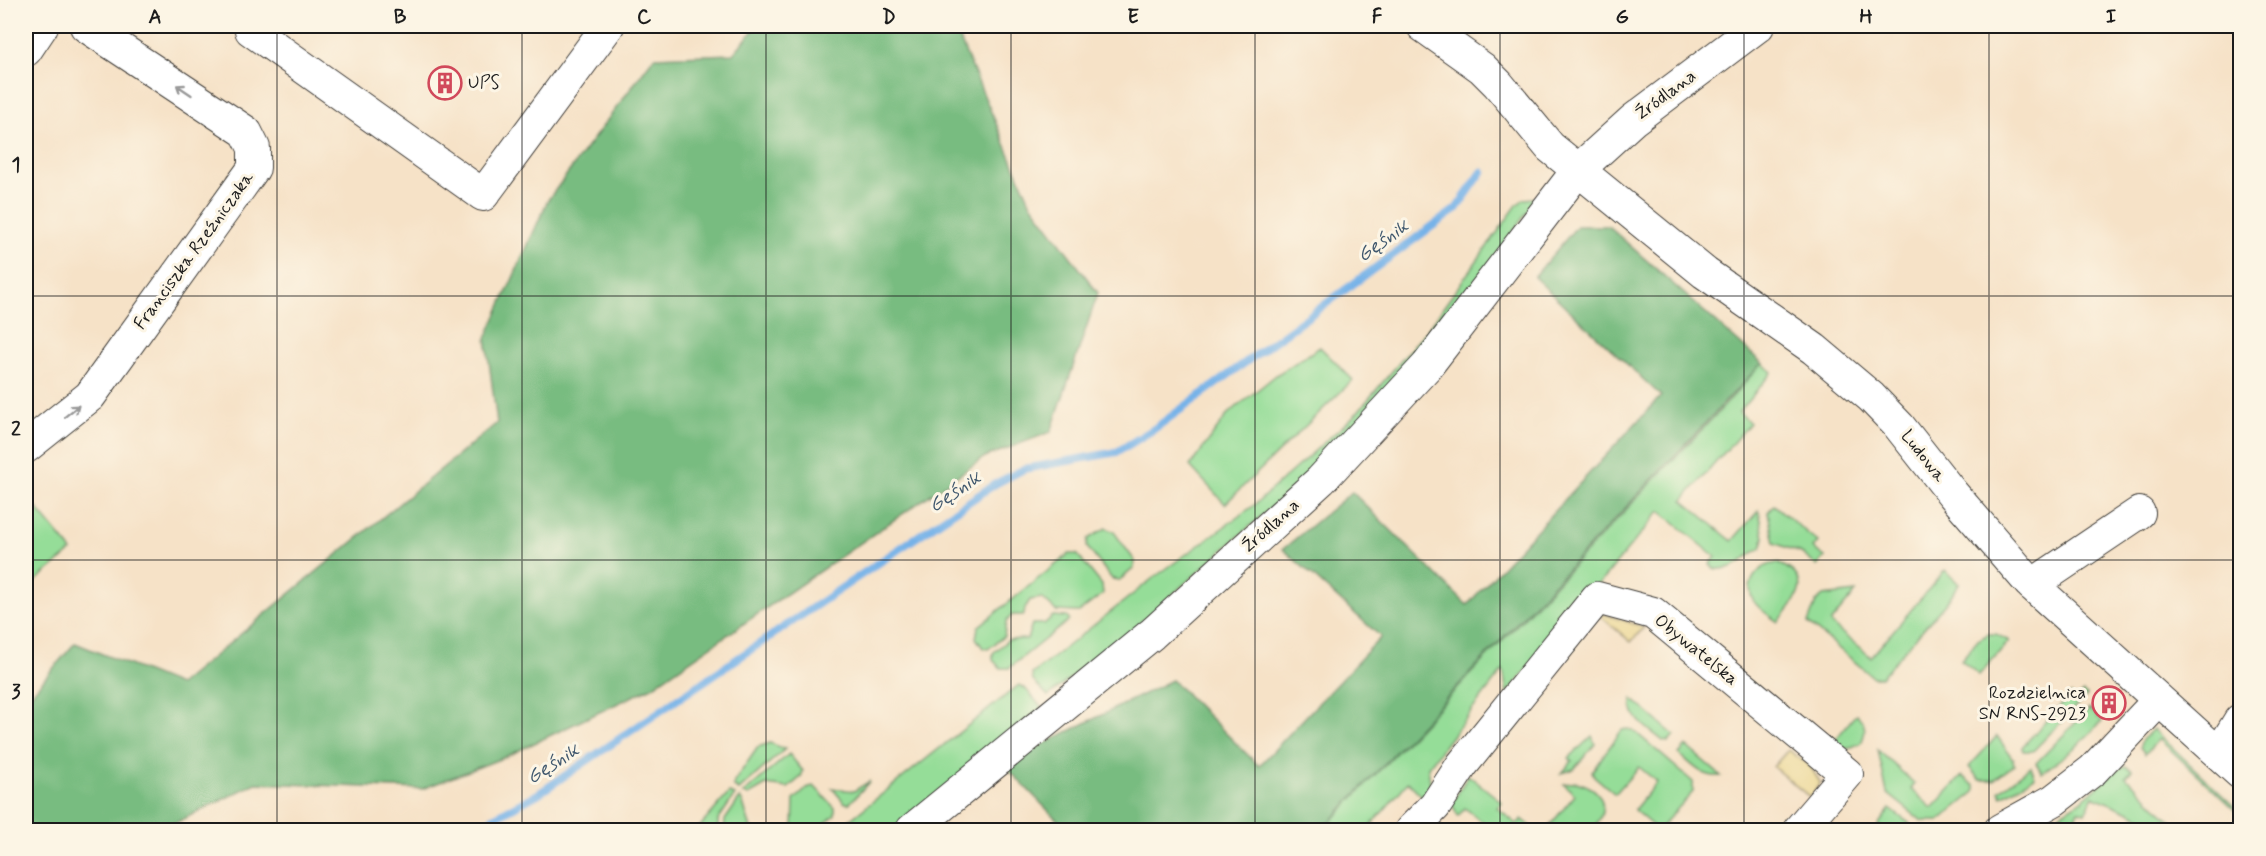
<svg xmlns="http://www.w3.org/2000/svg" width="2266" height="856" font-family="Mynerve,sans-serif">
  <rect width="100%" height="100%" fill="#fcf5e5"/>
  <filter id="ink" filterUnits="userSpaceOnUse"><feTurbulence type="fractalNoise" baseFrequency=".0167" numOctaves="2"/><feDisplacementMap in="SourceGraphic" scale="12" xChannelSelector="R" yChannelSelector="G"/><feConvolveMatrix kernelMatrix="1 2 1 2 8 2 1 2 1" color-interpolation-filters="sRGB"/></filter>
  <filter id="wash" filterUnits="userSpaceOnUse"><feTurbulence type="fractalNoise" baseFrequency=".008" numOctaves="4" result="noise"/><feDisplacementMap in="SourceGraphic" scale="24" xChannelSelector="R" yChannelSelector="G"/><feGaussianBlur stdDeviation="1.35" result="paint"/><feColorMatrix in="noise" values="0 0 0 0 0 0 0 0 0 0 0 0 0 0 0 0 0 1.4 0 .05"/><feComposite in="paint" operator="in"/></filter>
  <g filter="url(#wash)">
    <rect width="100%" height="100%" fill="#f6e2c7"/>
    <!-- green -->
    <path fill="#95dd98" stroke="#587c5a" stroke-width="1.5" d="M 1533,198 L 1533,203 L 1472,293 L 1313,471 L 1132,630 L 1048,696 L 1033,681 L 1032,674 L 1036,671 L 1152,579 L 1253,506 L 1355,415 L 1427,330 L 1517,205 L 1524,199 Z
      M 1320,347 L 1353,380 L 1225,504 L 1190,466 L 1228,414 L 1276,375 Z
      M 1762,363 L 1772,372 L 1739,412 L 1750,423 L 1683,500 L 1732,541 L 1759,510 L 1764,538 L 1761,548 C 1741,558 1739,570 1714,569 L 1710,564 L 1716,557 L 1660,511 L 1507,694 L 1503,670 L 1428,767 L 1431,790 L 1425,799 L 1408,782 L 1367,830 L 1323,830 L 1728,402 Z
      M 30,500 L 72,551 L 26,589 L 26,504 Z
      M 1774,505 L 1818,542 L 1813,548 L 1825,557 L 1817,566 L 1801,553 L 1774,543 L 1768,512 Z
      M 1106,528 L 1114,532 L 1135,561 L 1134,568 L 1120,580 L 1112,579 L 1087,547 L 1088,539 Z
      M 1069,554 L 1077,554 L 1102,585 L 1103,594 L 1079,612 L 1056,611 L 1042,598 L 1030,600 L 1025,608 L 1024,615 L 1012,615 L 1006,622 L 1004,636 L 988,649 L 983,648 L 976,638 L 978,627 Z
      M 1777,563 C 1816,578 1797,600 1778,622 C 1770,616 1758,609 1753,600 C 1744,582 1759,565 1777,563 Z
      M 1945,570 L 1959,584 L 1946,603 L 1881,677 L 1873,677 L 1808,623 L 1816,602 L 1823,596 L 1856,592 L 1830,623 L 1871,657 Z
      M 1053,616 L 1067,617 L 1069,620 L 1009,668 L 1000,668 L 993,660 L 993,653 L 1008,640 L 1027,639 L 1032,624 L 1044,624 Z
      M 1988,634 L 1996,634 L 2009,641 L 1979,675 L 1961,660 L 1978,640 Z
      M 1019,685 L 1025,688 L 1042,708 L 897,830 L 837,830 Z
      M 2083,692 L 2087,695 L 2033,751 L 2023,751 L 2022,747 L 2071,694 L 2076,698 Z
      M 1632,699 L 1674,735 L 1668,742 L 1663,741 C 1649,729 1629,719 1632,699 Z
      M 2089,709 L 2102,721 L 2077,746 L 2042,773 L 2036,763 Z
      M 1856,714 C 1866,723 1867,731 1861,743 L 1847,749 L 1831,745 Z
      M 1627,729 L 1633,730 L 1693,782 L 1693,792 L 1660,828 L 1654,827 L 1634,810 L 1657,782 L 1639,767 L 1615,794 L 1594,776 L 1592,771 L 1622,730 Z
      M 2153,729 L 2240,812 L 2240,815 L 2159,739 L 2145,754 L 2140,747 L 2141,741 Z
      M 1592,736 L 1595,744 L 1574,769 L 1562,773 L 1572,761 L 1569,758 Z
      M 1997,736 L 2013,759 L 2014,765 L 1994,780 L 1980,780 L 1969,767 Z
      M 770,743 L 785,749 L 739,790 L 734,787 L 734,782 L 758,747 Z
      M 1686,746 L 1721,776 C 1702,778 1693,765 1679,754 Z
      M 1878,750 L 1915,784 L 1911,789 L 1932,808 L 1962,776 L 1975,786 L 1975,792 L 1939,821 L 1922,821 L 1887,793 Z
      M 789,754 L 803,771 L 801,777 L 788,788 L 766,785 L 749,795 L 743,794 Z
      M 2031,766 L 2035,777 L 2002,796 L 1999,791 Z
      M 2125,766 L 2132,770 L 2126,777 L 2181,830 L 2162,830 L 2163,827 L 2093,796 L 2085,813 L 2078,811 L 2070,830 L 2040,830 L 2039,827 L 2080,802 L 2116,770 Z
      M 1468,775 L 1502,802 L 1497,808 L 1517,824 L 1522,819 L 1536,830 L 1492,830 L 1465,808 L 1458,816 L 1452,804 Z
      M 870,781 L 849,804 L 844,802 L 832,788 L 854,791 Z
      M 1576,782 C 1605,789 1610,809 1592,830 L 1546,830 L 1575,795 L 1564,784 Z
      M 814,786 L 835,808 L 835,815 L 817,830 L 793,830 L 794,800 L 809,787 Z
      M 729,793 L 735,795 L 718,820 L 718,830 L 697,830 Z
      M 740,798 C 745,803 747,821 752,830 L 724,830 L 725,820 Z
      M 1890,809 L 1909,823 L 1911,830 L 1878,830 L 1881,828 L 1878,825 Z"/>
    <!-- forest -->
    <path fill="#78bc80" stroke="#4a6c4e" stroke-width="1.5" d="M 757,26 L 954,26 L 1031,204 L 1098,293 L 1051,432 L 985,457 L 652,687 L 505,757 L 422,789 L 256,783 L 161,830 L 26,830 L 26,700 L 75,643 L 179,685 L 497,423 L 486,338 L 548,200 L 654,57 L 733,54 Z
      M 1577,226 L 1608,226 L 1762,363 L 1322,830 L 1067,830 L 1003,764 L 1172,680 L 1259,766 L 1381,637 L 1283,549 L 1352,492 L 1467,605 L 1661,396 L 1534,277 Z"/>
    <!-- sand -->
    <path fill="#eeda9e" stroke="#857b5d" stroke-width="1.5" d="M 1601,613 L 1644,627 L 1631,642 L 1599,615 Z
      M 1788,750 L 1810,766 L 1820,782 L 1811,798 L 1773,767 Z"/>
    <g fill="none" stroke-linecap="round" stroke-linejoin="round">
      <!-- stream -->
      <path stroke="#76b2e8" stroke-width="8" d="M 434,830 L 482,824 L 538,794 L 995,484 L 1024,469 L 1117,452 L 1154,429 L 1456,209 L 1482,172"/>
    </g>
  </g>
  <g filter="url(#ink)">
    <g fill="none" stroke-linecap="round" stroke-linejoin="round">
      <defs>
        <path id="minor" d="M 1423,26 L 1482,68 L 1498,84 L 1550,147 L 1705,273 L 1814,349 L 1871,397 L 1899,426 L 1952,493 L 2030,583 L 2240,773
          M 251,30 L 483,195 L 608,26
          M 26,50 L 42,26
          M 26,447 L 90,396 L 254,168 L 254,148 L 246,132 L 86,26
          M 2032,585 L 2139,513
          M 2219,754 L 2240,720
          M 912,830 L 1152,634 L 1321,480 L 1427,366 L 1578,170 L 1633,120 L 1758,26
          M 1411,830 L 1435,806 L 1462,765 L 1597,598 L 1653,613 L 1847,774 L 1799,830
          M 2000,830 L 2054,800 L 2093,770 L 2159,700"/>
      </defs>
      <!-- minor casing -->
      <use href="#minor" stroke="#3d3a36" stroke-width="34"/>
      <!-- minor -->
      <use href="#minor" stroke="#fff" stroke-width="32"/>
    </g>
    <!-- one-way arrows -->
    <defs><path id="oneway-shaft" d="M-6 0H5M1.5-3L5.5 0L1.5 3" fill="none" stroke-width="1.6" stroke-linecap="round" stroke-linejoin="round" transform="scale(1.5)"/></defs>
    <g stroke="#999">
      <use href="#oneway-shaft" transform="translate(184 90) rotate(-146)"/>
      <use href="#oneway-shaft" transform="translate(72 411) rotate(-39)"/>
    </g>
  </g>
  <!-- grid -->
  <path fill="none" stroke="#1c1c1c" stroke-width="1.5" stroke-opacity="0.55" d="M 277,26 L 277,830M 522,26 L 522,830M 766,26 L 766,830M 1011,26 L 1011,830M 1255,26 L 1255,830M 1500,26 L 1500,830M 1744,26 L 1744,830M 1989,26 L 1989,830M 26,296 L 2240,296M 26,560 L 2240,560"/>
  <!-- icons -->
  <defs>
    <symbol id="building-ring" viewBox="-11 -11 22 22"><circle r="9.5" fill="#fcf5e5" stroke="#d1495b" stroke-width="1.5"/><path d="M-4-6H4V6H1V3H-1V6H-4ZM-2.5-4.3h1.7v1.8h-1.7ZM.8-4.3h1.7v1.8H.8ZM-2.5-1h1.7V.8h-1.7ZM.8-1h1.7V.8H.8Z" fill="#d1495b"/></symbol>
  </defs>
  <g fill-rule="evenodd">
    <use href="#building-ring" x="426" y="64" width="38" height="38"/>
    <use href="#building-ring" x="2090" y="684" width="38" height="38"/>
  </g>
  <g text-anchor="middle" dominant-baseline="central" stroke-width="6" stroke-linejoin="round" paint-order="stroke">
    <!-- poi labels -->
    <g font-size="18" fill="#1c1c1c" stroke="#fcf5e5" text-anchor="start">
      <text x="468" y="83">UPS</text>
      <text x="2086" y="693" text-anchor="end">Rozdzielnica<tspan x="2086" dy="21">SN RNS-2923</tspan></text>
    </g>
    <!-- street labels -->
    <g font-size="18" fill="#1c1c1c" stroke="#fcf5e5">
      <text transform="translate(1666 95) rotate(-37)">Źródlana</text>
      <text transform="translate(194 251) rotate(-54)">Franciszka Rzeźniczaka</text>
      <text transform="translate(1923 456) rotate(52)">Ludowa</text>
      <text transform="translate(1271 526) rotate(-42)">Źródlana</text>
      <text transform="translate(1696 650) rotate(39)">Obywatelska</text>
    </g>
    <!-- water labels -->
    <g font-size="20" font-style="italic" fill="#40586e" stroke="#fcf5e5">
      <text transform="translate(1383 241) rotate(-36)">Gęśnik</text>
      <text transform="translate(955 492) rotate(-34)">Gęśnik</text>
      <text transform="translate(553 764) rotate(-33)">Gęśnik</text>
    </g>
  </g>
  <!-- margin -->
  <rect width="2266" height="856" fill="none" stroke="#fcf5e5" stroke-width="66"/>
  <rect x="33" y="33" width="2200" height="790" fill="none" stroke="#1c1c1c" stroke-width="2"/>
  <g font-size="20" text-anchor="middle" font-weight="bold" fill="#1c1c1c">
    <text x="155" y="23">A</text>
    <text x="400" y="23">B</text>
    <text x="644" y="23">C</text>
    <text x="889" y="23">D</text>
    <text x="1133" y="23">E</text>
    <text x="1377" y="23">F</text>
    <text x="1622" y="23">G</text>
    <text x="1866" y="23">H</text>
    <text x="2111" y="23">I</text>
    <text x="16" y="171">1</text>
    <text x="16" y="435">2</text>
    <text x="16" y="698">3</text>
  </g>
</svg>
